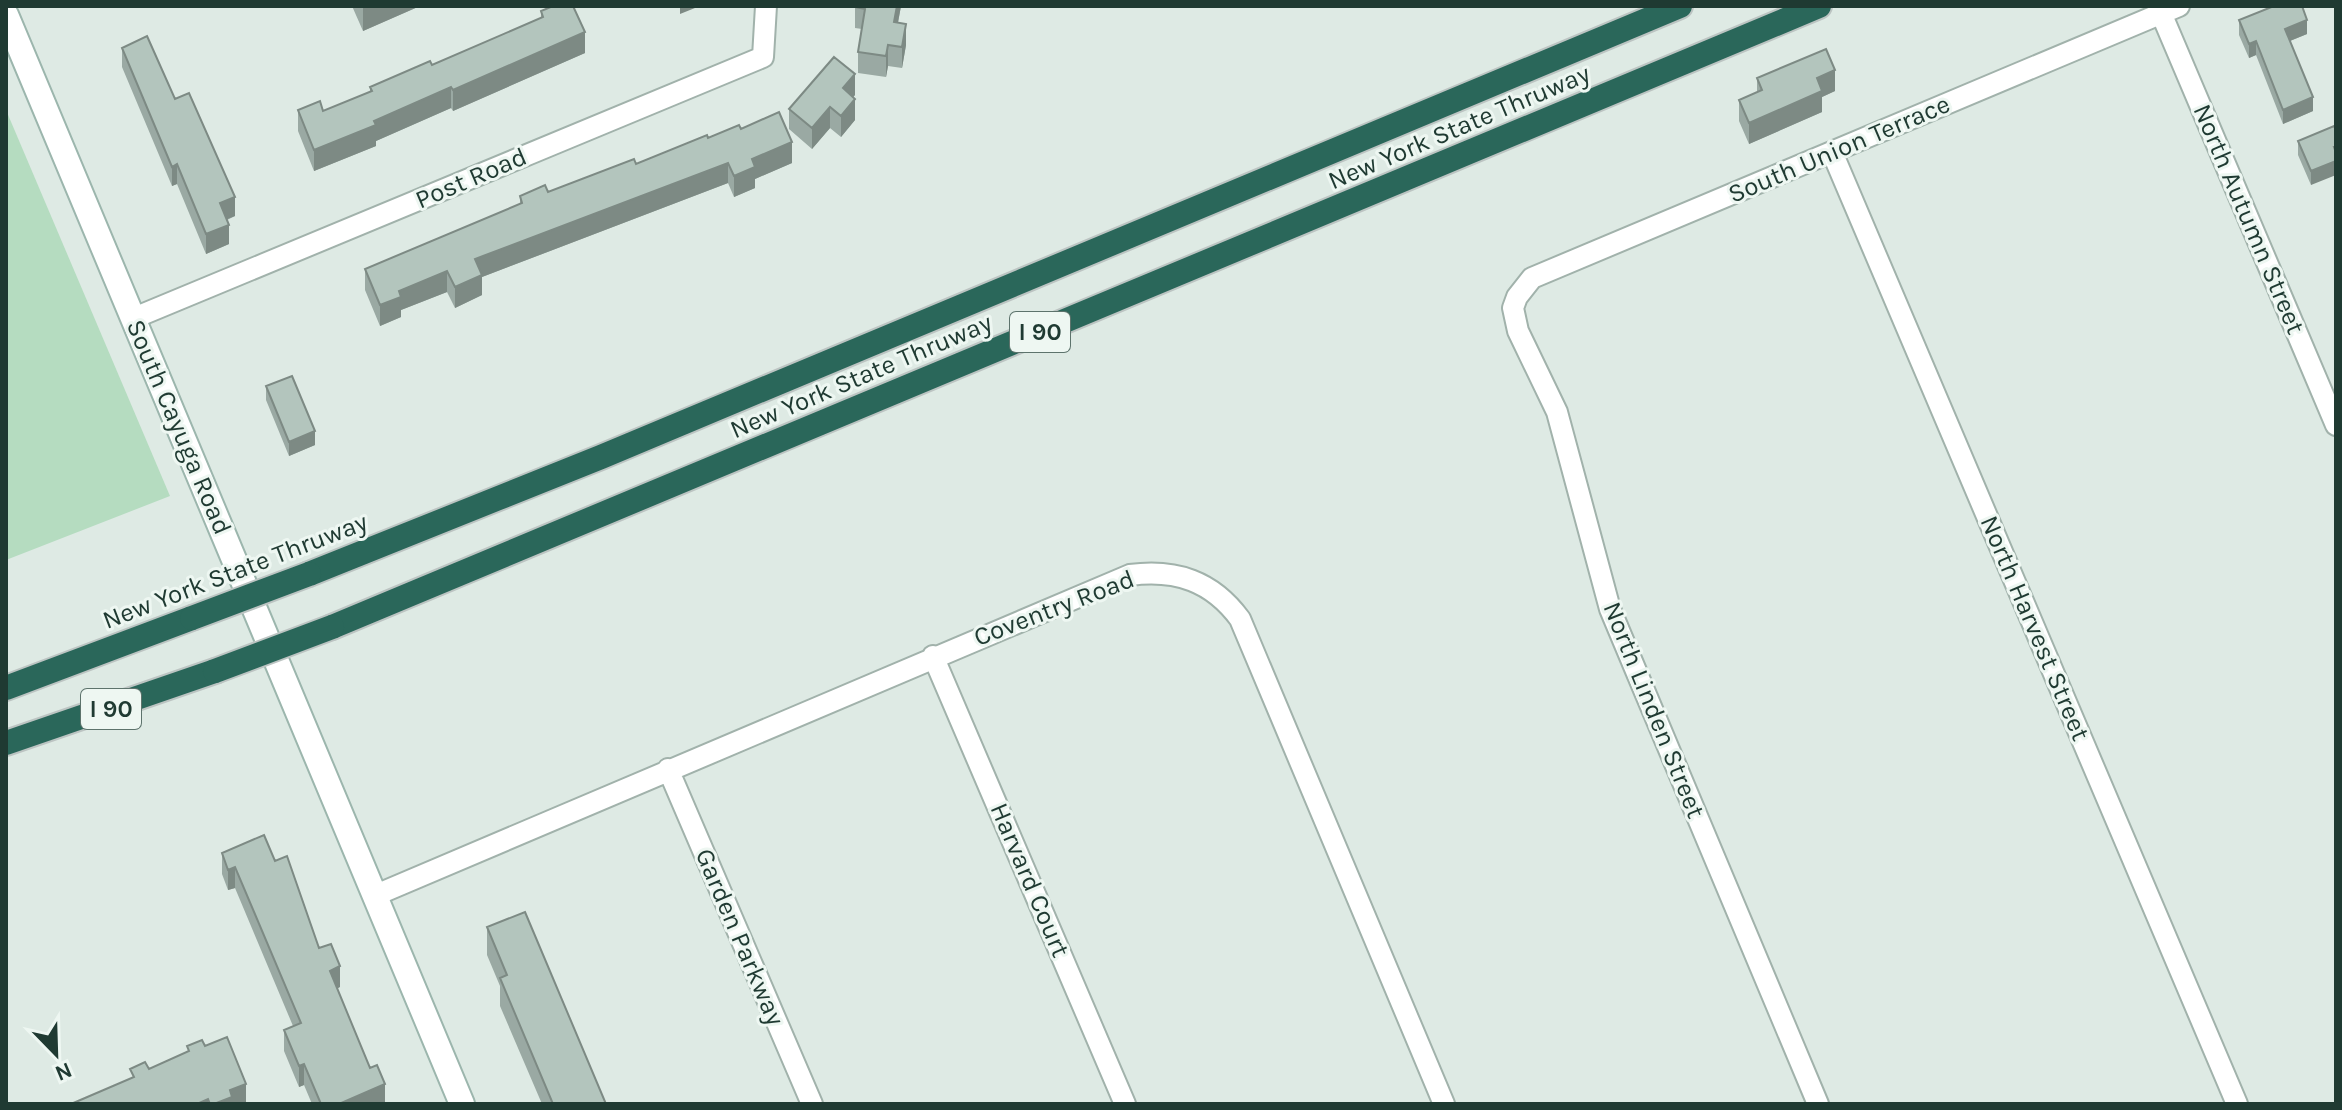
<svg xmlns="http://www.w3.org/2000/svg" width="2342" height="1110" font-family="Karla,sans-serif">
  <rect width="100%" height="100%" fill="#deeae4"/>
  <!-- green -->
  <path fill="#b5dcc0" d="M 6,110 L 170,496 L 6,560 Z"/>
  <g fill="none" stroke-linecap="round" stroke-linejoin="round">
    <defs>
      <path id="street" d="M 2161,13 L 2336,425
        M 1832,152 L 2237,1104
        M 134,318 L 763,57 L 766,6
        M 933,656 L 1125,1104
        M 668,769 L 812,1104
        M 376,895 L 1130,575 C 1176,569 1212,581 1240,619 L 1444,1104
        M 1818,1104 L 1610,609 L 1557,412 L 1518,331 L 1513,308 L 1517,297 L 1532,278 L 2179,6"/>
      <path id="secondary" d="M 6,15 L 462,1104"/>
      <path id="highway" d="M 309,574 L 601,457 L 1680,6
        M 332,627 L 1819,6
        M 6,688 L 192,618
        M 6,743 L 215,671"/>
    </defs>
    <!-- street casing -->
    <use href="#street" stroke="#a1b2ab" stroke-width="24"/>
    <!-- secondary casing -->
    <use href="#secondary" stroke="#9cb6ad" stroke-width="28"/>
    <!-- highway casing -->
    <use href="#highway" stroke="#bcc4c2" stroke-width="28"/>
    <!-- street -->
    <use href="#street" stroke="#fff" stroke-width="20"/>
    <!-- secondary -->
    <use href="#secondary" stroke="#fff" stroke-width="24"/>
    <!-- highway -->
    <use href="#highway" stroke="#2a675a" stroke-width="24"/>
    <defs>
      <path id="highway-bridge" d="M 192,618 L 309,574
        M 215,671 L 332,627"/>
    </defs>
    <!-- highway-bridge casing -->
    <use href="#highway-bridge" stroke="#bcc4c2" stroke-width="28" stroke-linecap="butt"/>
    <!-- highway-bridge -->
    <use href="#highway-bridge" stroke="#2a675a" stroke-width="24"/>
  </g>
  <!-- wall -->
  <path fill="#9aa9a3" d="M 352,6 L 420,6 L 363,31 Z
    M 855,6 L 901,6 L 898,23 L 906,45 L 902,68 L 888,66 L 886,77 L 858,73 L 858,52 L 862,29 L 855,28 Z
    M 541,11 L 585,53 L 453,111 L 451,108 L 376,141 L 376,146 L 314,171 L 298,131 L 298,110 L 323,111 L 370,92 L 370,87 L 432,65 L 541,18 Z
    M 2239,20 L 2307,34 L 2290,41 L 2313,111 L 2283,124 L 2256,55 L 2249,58 L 2239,35 Z
    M 122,48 L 175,99 L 235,216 L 227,220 L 229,244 L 206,254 L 177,184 L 172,186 L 122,67 Z
    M 1757,78 L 1835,91 L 1822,97 L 1822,112 L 1749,144 L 1739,121 L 1739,100 L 1757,92 Z
    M 855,95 L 853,97 L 855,120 L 841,137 L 830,128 L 812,149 L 789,129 L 789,109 Z
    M 741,129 L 792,163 L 755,179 L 755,188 L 734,197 L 728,183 L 482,277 L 482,295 L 455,308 L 447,292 L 401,310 L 401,317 L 380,326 L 365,290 L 365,269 L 520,204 L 520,196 L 548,192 L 636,164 L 708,138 Z
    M 2336,130 L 2311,185 L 2298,155 L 2298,141 Z
    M 266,386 L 315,445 L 289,456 L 266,400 Z
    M 222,853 L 275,861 L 340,987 L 337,988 L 385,1104 L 312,1104 L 304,1085 L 299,1087 L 284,1051 L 284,1030 L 293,1026 L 235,888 L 228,890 L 222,874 Z
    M 487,927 L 606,1104 L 542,1104 L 500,1006 L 500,986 L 487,955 Z"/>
  <!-- shaded-wall -->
  <path fill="#7d8a84" d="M 363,6 L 420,6 L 363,31 Z
    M 680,6 L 700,6 L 680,14 Z
    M 897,6 L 901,6 L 894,43 L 894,22 Z
    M 2307,20 L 2307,34 L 2285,43 L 2285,29 Z
    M 906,24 L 906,45 L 902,68 L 902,47 Z
    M 585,32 L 585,53 L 453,111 L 453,90 Z
    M 2256,41 L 2256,55 L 2249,58 L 2249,44 Z
    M 888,45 L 888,66 L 886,77 L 886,56 Z
    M 1835,70 L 1835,91 L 1822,97 L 1822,112 L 1749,144 L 1749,123 L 1817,78 Z
    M 855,74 L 855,95 L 843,109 L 843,88 Z
    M 451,87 L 451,108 L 376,141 L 376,146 L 314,171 L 314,150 L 374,121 Z
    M 2313,97 L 2313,111 L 2283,124 L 2283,110 Z
    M 855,99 L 855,120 L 841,137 L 841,116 Z
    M 830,107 L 830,128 L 812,149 L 812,128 Z
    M 792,142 L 792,163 L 755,179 L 755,188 L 734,197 L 734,176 L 752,159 Z
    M 2336,161 L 2336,175 L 2311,185 L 2311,171 Z
    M 728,163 L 728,183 L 482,277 L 482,295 L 455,308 L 455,287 L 475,259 Z
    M 177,164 L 177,184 L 172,186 L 172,167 Z
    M 235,197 L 235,216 L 220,222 L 220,203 Z
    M 229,225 L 229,244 L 206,254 L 206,234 Z
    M 447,271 L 447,292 L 401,310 L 401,317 L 380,326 L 380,305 L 399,291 Z
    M 315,431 L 315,445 L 289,456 L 289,442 Z
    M 235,867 L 235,888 L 228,890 L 228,870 Z
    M 340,966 L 340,987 L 330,992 L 330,971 Z
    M 304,1064 L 304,1085 L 299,1087 L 299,1066 Z
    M 246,1084 L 246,1104 L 214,1104 L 230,1090 Z
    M 385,1084 L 385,1104 L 339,1104 Z
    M 208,1099 L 208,1104 L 197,1104 Z"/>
  <!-- building -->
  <path fill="#b3c5bd" stroke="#7d8a84" stroke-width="2" d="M 553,6 L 573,6 L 585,32 L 453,90 L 451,87 L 374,121 L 376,125 L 314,150 L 298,110 L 320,101 L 323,111 L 372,91 L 370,87 L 430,61 L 432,65 L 543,17 L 541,11 Z
    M 855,6 L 897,6 L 894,22 L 906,24 L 902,47 L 888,45 L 886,56 L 858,52 L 865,9 L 855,7 Z
    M 2274,6 L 2302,6 L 2307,20 L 2285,29 L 2313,97 L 2283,110 L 2256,41 L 2249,44 L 2239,20 Z
    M 147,36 L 175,99 L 189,93 L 235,197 L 220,203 L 229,225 L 206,234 L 177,164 L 172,167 L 122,48 Z
    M 1826,49 L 1835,70 L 1817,78 L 1822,91 L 1749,123 L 1739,100 L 1762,90 L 1757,78 Z
    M 834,57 L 855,74 L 843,88 L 855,99 L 841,116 L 830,107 L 812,128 L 789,109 Z
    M 779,112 L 792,142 L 752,159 L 755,167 L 734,176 L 728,163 L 475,259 L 482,275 L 455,287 L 447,271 L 399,291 L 401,297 L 380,305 L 365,269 L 522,203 L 520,196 L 545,185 L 548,192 L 634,159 L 636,164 L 707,135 L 708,138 L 739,125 L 741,129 Z
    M 2334,126 L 2336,130 L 2336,147 L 2334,147 L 2336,153 L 2336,161 L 2311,171 L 2298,141 Z
    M 292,376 L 315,431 L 289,442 L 266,386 Z
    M 264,835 L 275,861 L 287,856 L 319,948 L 331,944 L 340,966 L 330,971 L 370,1068 L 377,1065 L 385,1084 L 339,1104 L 321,1104 L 304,1064 L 299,1066 L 284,1030 L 301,1023 L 235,867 L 228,870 L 222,853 Z
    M 525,912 L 606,1104 L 553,1104 L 500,978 L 507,975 L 487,927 Z
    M 227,1037 L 246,1084 L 230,1090 L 232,1097 L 214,1104 L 210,1104 L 208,1099 L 197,1104 L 71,1104 L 134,1077 L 130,1069 L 145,1062 L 149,1069 L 189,1051 L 187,1046 L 202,1040 L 205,1046 Z"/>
  <g text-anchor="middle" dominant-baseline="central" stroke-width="6" stroke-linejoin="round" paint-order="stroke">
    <!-- shield labels -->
    <g fill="#eef7f2" stroke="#5d736c" stroke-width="2">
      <rect x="1010" y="312" width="60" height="40" rx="6"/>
      <rect x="81" y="689" width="60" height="40" rx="6"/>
    </g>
    <g font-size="24" font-weight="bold" fill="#1f3a32">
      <text x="1040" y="332">I 90</text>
      <text x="111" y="709">I 90</text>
    </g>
    <!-- street labels -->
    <g font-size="26" fill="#1f3a32" stroke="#eef7f2">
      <text transform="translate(1459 127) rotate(-23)">New York State Thruway</text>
      <text transform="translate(1839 149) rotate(-23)">South Union Terrace</text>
      <text transform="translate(471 178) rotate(-23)">Post Road</text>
      <text transform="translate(2249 219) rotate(67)">North Autumn Street</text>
      <text transform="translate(861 376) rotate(-23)">New York State Thruway</text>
      <text transform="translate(179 427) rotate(67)">South Cayuga Road</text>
      <text transform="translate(235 571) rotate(-21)">New York State Thruway</text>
      <text transform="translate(1054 608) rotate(-21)">Coventry Road</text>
      <text transform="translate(2035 628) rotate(67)">North Harvest Street</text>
      <text transform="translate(1654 710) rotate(68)">North Linden Street</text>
      <text transform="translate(1030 880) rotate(67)">Harvard Court</text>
      <text transform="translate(740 937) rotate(67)">Garden Parkway</text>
    </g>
  </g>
  <!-- border -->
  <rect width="2342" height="1110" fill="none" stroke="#1f3a32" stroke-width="16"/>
  <!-- north arrow -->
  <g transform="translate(56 1054) rotate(157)" stroke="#eef7f2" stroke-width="6" paint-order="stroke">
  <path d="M0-6L14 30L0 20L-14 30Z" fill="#1f3a32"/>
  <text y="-12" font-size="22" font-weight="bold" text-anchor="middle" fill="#1f3a32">N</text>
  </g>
</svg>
